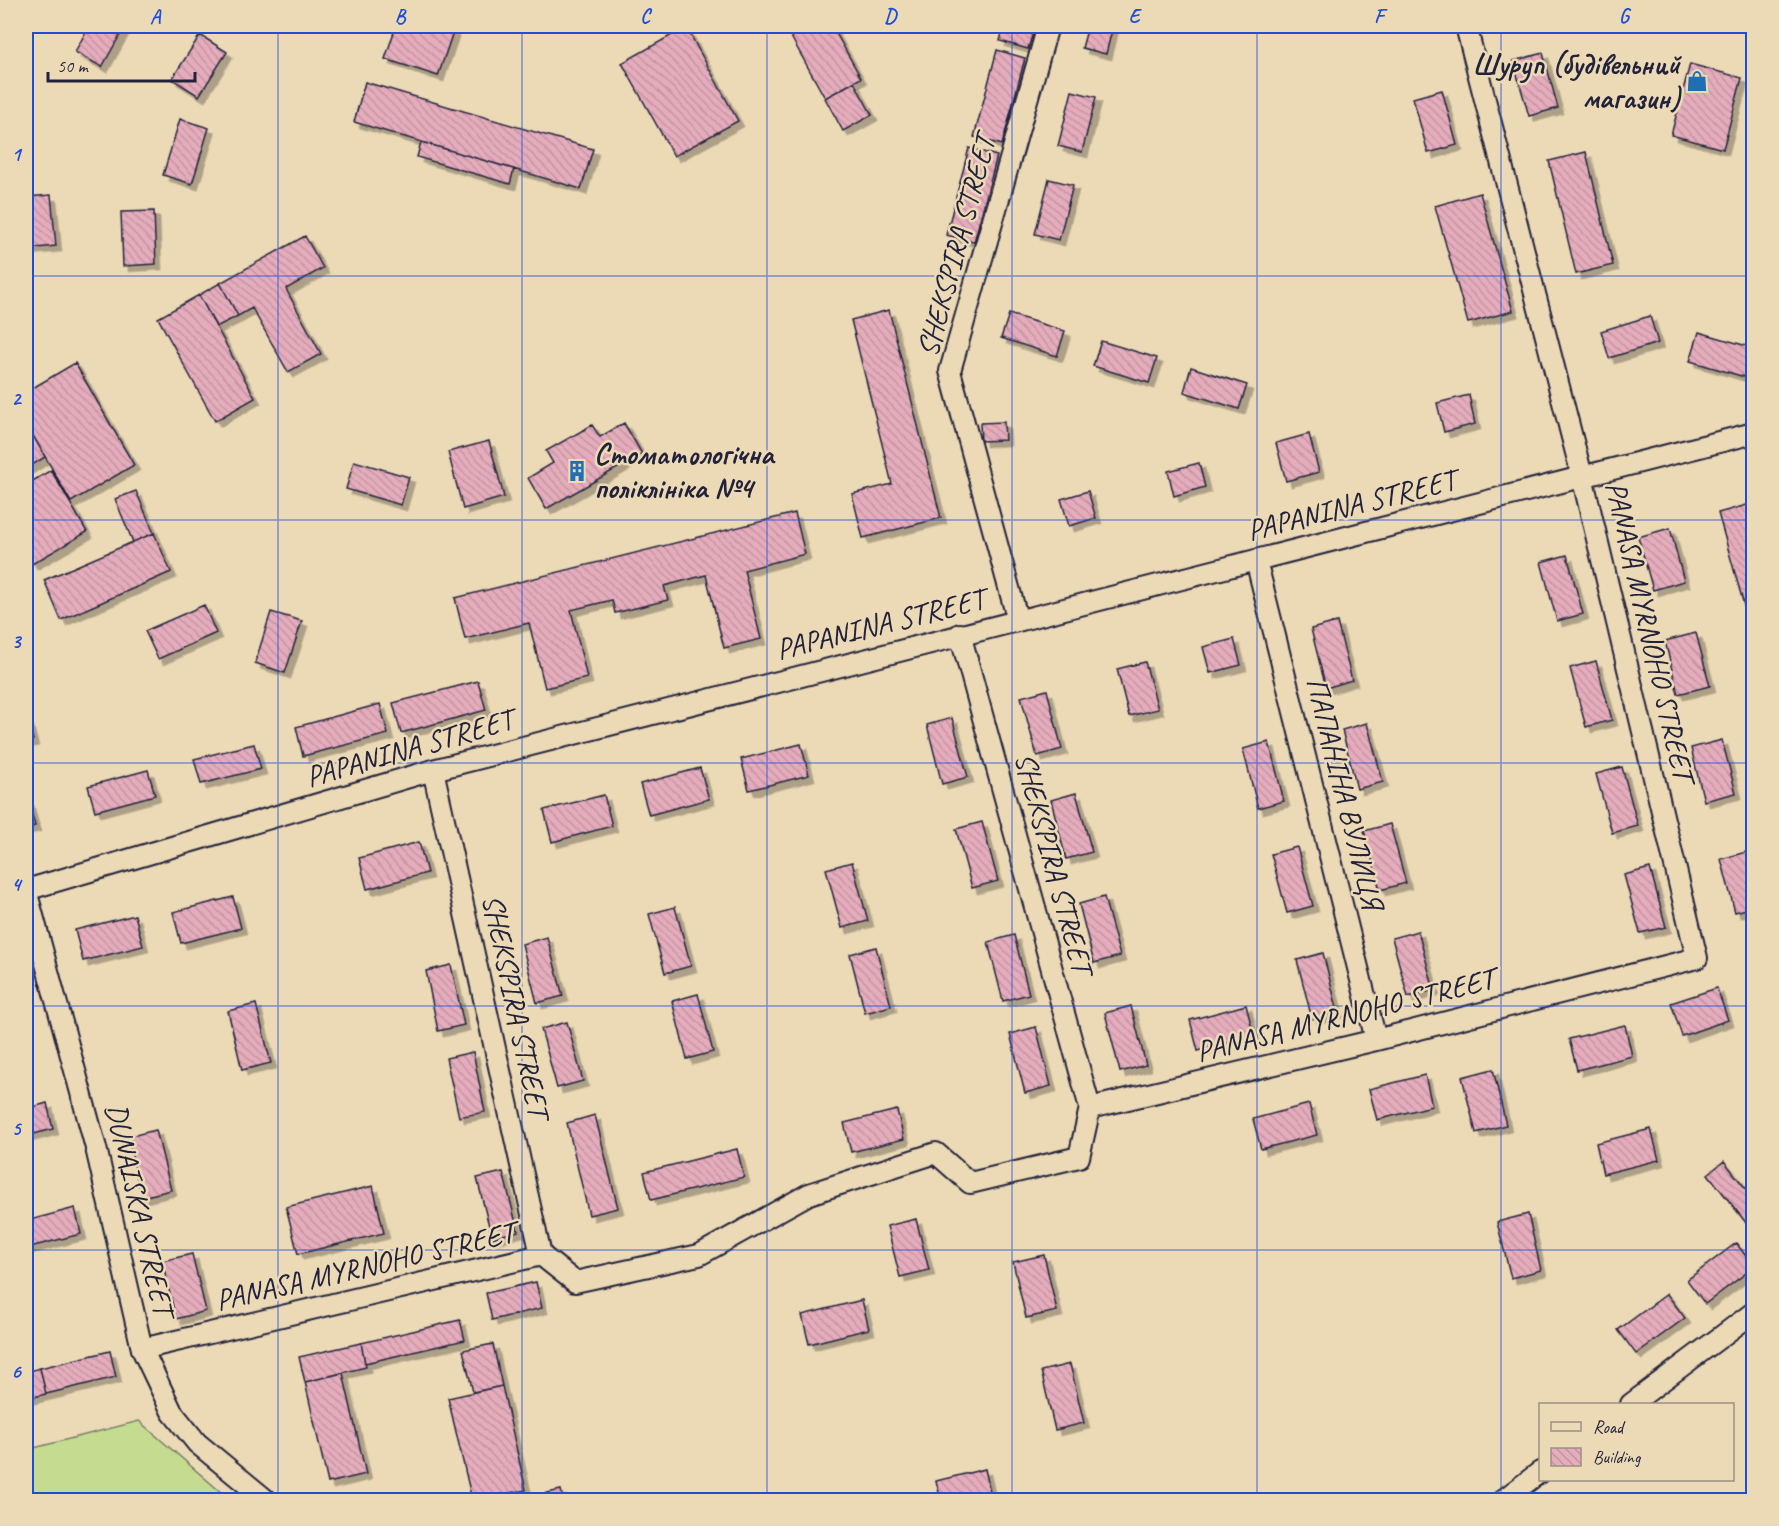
<svg xmlns="http://www.w3.org/2000/svg" width="1779" height="1526" font-family="Caveat,sans-serif">
  <defs>
    <pattern id="building-back-hatch" width="6" height="6" patternUnits="userSpaceOnUse" patternTransform="scale(1.5)"><rect width="6" height="6" fill="#e5acbc"/><path d="M-1 5l2 2M0 0l6 6M5-1l2 2" fill="none" stroke="#c494a2"/></pattern>
    <filter id="shadow"><feDropShadow dx="5.5" dy="5.5" stdDeviation="0" flood-color="#0004"/></filter>
  </defs>
  <rect width="100%" height="100%" fill="#ecdab7"/>
  <filter id="ink" filterUnits="userSpaceOnUse"><feTurbulence type="fractalNoise" baseFrequency=".0167" numOctaves="2"/><feDisplacementMap in="SourceGraphic" scale="12" xChannelSelector="R" yChannelSelector="G"/><feConvolveMatrix kernelMatrix="1 2 1 2 8 2 1 2 1" color-interpolation-filters="sRGB"/></filter>
  <g filter="url(#ink)">
    <!-- grass -->
    <path fill="#c5db90" stroke="#747e66" stroke-width="1.5" d="M 139,1421 L 230,1500 L 26,1500 L 26,1450 Z"/>
    <!-- building -->
    <path fill="url(#building-back-hatch)" stroke="#22223b" stroke-width="1.5" filter="url(#shadow)" d="M 89,26 L 125,26 L 102,67 L 75,52 Z
      M 396,26 L 455,26 L 438,76 L 385,59 Z
      M 785,26 L 832,26 L 861,78 L 825,98 Z
      M 1004,26 L 1035,26 L 1028,49 L 1000,41 Z
      M 1088,26 L 1113,26 L 1106,54 L 1082,48 Z
      M 686,27 L 738,121 L 674,156 L 622,63 Z
      M 200,35 L 227,52 L 199,96 L 172,79 Z
      M 997,50 L 1025,58 L 1002,145 L 974,137 Z
      M 1543,53 L 1558,108 L 1529,116 L 1513,61 Z
      M 1690,64 L 1742,78 L 1723,149 L 1671,135 Z
      M 365,82 L 593,149 L 581,189 L 354,122 Z
      M 854,82 L 872,115 L 843,131 L 825,98 Z
      M 1442,90 L 1457,145 L 1428,153 L 1413,98 Z
      M 1072,91 L 1096,97 L 1082,152 L 1058,146 Z
      M 180,119 L 209,128 L 192,184 L 163,175 Z
      M 421,142 L 514,169 L 510,184 L 417,157 Z
      M 969,148 L 997,156 L 974,242 L 946,235 Z
      M 1586,152 L 1613,265 L 1576,274 L 1549,161 Z
      M 1049,179 L 1073,185 L 1059,240 L 1035,234 Z
      M 1480,193 L 1513,311 L 1468,323 L 1435,206 Z
      M 51,195 L 56,246 L 26,249 L 26,197 Z
      M 154,211 L 156,264 L 123,266 L 121,212 Z
      M 305,236 L 323,268 L 286,289 L 321,354 L 288,372 L 252,308 L 238,316 L 220,283 Z
      M 220,283 L 238,316 L 216,327 L 199,295 Z
      M 199,295 L 255,398 L 215,421 L 158,318 Z
      M 889,310 L 941,518 L 863,538 L 852,494 L 892,484 L 851,320 Z
      M 1009,314 L 1065,331 L 1057,356 L 1001,338 Z
      M 1650,316 L 1658,343 L 1609,358 L 1601,331 Z
      M 1699,332 L 1754,348 L 1754,358 L 1748,378 L 1690,361 Z
      M 1101,341 L 1157,358 L 1149,383 L 1093,366 Z
      M 75,363 L 134,465 L 71,502 L 26,423 L 26,392 Z
      M 1191,367 L 1247,385 L 1239,409 L 1184,392 Z
      M 1469,395 L 1475,424 L 1444,432 L 1437,403 Z
      M 1004,422 L 1005,440 L 981,441 L 980,423 Z
      M 26,423 L 45,457 L 26,469 Z
      M 624,423 L 642,454 L 546,509 L 528,478 L 553,463 L 546,451 L 592,425 L 600,437 Z
      M 1309,434 L 1319,472 L 1286,481 L 1276,443 Z
      M 489,441 L 504,497 L 463,509 L 448,452 Z
      M 354,461 L 409,477 L 401,505 L 346,489 Z
      M 1199,463 L 1205,487 L 1174,496 L 1168,471 Z
      M 51,470 L 87,532 L 32,564 L 26,553 L 26,485 Z
      M 136,491 L 154,533 L 133,542 L 115,499 Z
      M 1088,491 L 1096,518 L 1069,526 L 1061,499 Z
      M 1754,503 L 1754,641 L 1718,513 Z
      M 795,513 L 805,554 L 744,570 L 761,639 L 724,648 L 706,575 L 664,586 L 668,600 L 615,613 L 612,600 L 571,610 L 587,678 L 545,688 L 529,623 L 465,639 L 455,598 Z
      M 1670,528 L 1684,581 L 1653,590 L 1638,537 Z
      M 154,533 L 171,572 L 61,620 L 44,580 Z
      M 1567,555 L 1583,614 L 1557,621 L 1541,562 Z
      M 204,605 L 216,633 L 158,659 L 145,631 Z
      M 271,612 L 302,621 L 285,673 L 255,663 Z
      M 1337,622 L 1352,680 L 1326,688 L 1311,629 Z
      M 1696,633 L 1710,686 L 1678,694 L 1665,641 Z
      M 1234,639 L 1241,665 L 1210,673 L 1203,647 Z
      M 1596,661 L 1612,720 L 1586,727 L 1570,668 Z
      M 1145,662 L 1158,709 L 1129,716 L 1117,669 Z
      M 478,681 L 486,710 L 401,733 L 393,703 Z
      M 1047,690 L 1062,749 L 1037,756 L 1021,697 Z
      M 380,704 L 388,734 L 303,756 L 296,727 Z
      M 26,715 L 33,740 L 26,742 Z
      M 952,718 L 968,777 L 942,784 L 927,725 Z
      M 1367,723 L 1383,782 L 1357,789 L 1342,730 Z
      M 1722,740 L 1736,793 L 1704,801 L 1691,748 Z
      M 1269,742 L 1284,801 L 1258,808 L 1243,749 Z
      M 254,744 L 261,769 L 201,784 L 194,759 Z
      M 801,744 L 809,775 L 749,790 L 741,759 Z
      M 1622,767 L 1638,826 L 1612,833 L 1596,774 Z
      M 700,768 L 709,799 L 649,815 L 640,784 Z
      M 148,770 L 155,795 L 95,811 L 88,786 Z
      M 1076,793 L 1092,852 L 1066,859 L 1051,800 Z
      M 604,795 L 612,826 L 552,842 L 544,810 Z
      M 28,800 L 35,826 L 26,828 L 26,801 Z
      M 982,822 L 998,881 L 972,888 L 956,829 Z
      M 1390,824 L 1406,883 L 1380,890 L 1364,831 Z
      M 419,842 L 427,873 L 367,889 L 359,858 Z
      M 1297,847 L 1313,906 L 1287,913 L 1271,854 Z
      M 1753,850 L 1754,907 L 1735,912 L 1721,859 Z
      M 852,862 L 868,921 L 842,928 L 826,869 Z
      M 1650,868 L 1666,927 L 1640,933 L 1624,875 Z
      M 233,897 L 241,928 L 181,943 L 173,912 Z
      M 1104,897 L 1120,956 L 1094,963 L 1079,904 Z
      M 675,907 L 691,966 L 665,973 L 649,914 Z
      M 135,915 L 143,946 L 83,961 L 75,930 Z
      M 1418,931 L 1434,990 L 1408,997 L 1392,938 Z
      M 1014,935 L 1029,994 L 1003,1001 L 988,942 Z
      M 547,937 L 563,996 L 537,1003 L 522,944 Z
      M 876,947 L 891,1006 L 865,1013 L 850,954 Z
      M 1323,953 L 1338,1012 L 1312,1019 L 1297,960 Z
      M 451,965 L 464,1025 L 438,1031 L 426,971 Z
      M 1717,988 L 1728,1020 L 1682,1036 L 1671,1003 Z
      M 698,994 L 713,1052 L 687,1059 L 672,1001 Z
      M 256,1004 L 271,1063 L 242,1070 L 228,1011 Z
      M 1246,1005 L 1254,1036 L 1198,1051 L 1190,1020 Z
      M 1131,1006 L 1146,1065 L 1120,1072 L 1105,1013 Z
      M 567,1022 L 583,1081 L 557,1088 L 541,1029 Z
      M 1625,1025 L 1632,1056 L 1577,1070 L 1569,1039 Z
      M 1036,1027 L 1051,1086 L 1025,1093 L 1010,1034 Z
      M 473,1052 L 485,1112 L 459,1117 L 446,1058 Z
      M 1493,1069 L 1506,1125 L 1476,1133 L 1462,1077 Z
      M 1425,1075 L 1432,1106 L 1377,1120 L 1369,1089 Z
      M 47,1103 L 53,1129 L 26,1136 L 26,1109 Z
      M 1309,1104 L 1317,1135 L 1261,1149 L 1253,1119 Z
      M 897,1110 L 904,1139 L 851,1152 L 844,1123 Z
      M 595,1115 L 618,1208 L 589,1215 L 567,1123 Z
      M 1651,1129 L 1659,1160 L 1603,1174 L 1596,1143 Z
      M 156,1130 L 171,1190 L 142,1197 L 127,1137 Z
      M 737,1149 L 744,1177 L 651,1200 L 644,1172 Z
      M 1724,1161 L 1754,1199 L 1754,1233 L 1708,1174 Z
      M 503,1172 L 518,1231 L 492,1238 L 477,1178 Z
      M 373,1186 L 384,1233 L 298,1254 L 286,1207 Z
      M 75,1208 L 81,1234 L 26,1248 L 26,1221 Z
      M 1528,1214 L 1541,1270 L 1511,1278 L 1497,1222 Z
      M 916,1219 L 929,1270 L 900,1277 L 887,1226 Z
      M 1736,1243 L 1754,1267 L 1705,1304 L 1687,1280 Z
      M 192,1254 L 206,1311 L 176,1319 L 162,1261 Z
      M 1044,1255 L 1057,1311 L 1026,1318 L 1013,1262 Z
      M 536,1282 L 542,1308 L 492,1320 L 486,1293 Z
      M 1667,1294 L 1685,1318 L 1636,1354 L 1618,1330 Z
      M 862,1300 L 869,1329 L 809,1344 L 802,1315 Z
      M 460,1320 L 465,1340 L 365,1363 L 361,1343 Z
      M 361,1343 L 366,1367 L 305,1382 L 299,1357 Z
      M 493,1344 L 502,1386 L 473,1392 L 463,1350 Z
      M 110,1351 L 116,1377 L 46,1394 L 40,1368 Z
      M 1070,1364 L 1084,1423 L 1055,1430 L 1041,1371 Z
      M 40,1368 L 46,1394 L 26,1399 L 26,1372 Z
      M 343,1373 L 366,1474 L 328,1483 L 305,1382 Z
      M 502,1386 L 526,1490 L 472,1500 L 448,1398 Z
      M 985,1469 L 992,1500 L 941,1500 L 936,1481 Z
      M 561,1490 L 563,1500 L 517,1500 Z"/>
    <g fill="none" stroke-linecap="round" stroke-linejoin="round">
      <defs>
        <path id="street" d="M 1256,560 L 1376,1040
          M 1018,621 L 950,371 L 1048,26
          M 433,770 L 541,1255
          M 1090,1108 L 1376,1040 L 1697,958 L 1582,476 L 1466,26
          M 541,1255 L 575,1282 L 699,1255 L 809,1194 L 936,1153 L 970,1183 L 1079,1157 L 1090,1108 L 960,634
          M 142,1349 L 541,1255
          M 1631,1404 L 1754,1312
          M 266,1500 L 197,1443 L 172,1412 L 142,1349 L 96,1148 L 26,890 L 433,770 L 1754,433
          M 1503,1500 L 1540,1472"/>
      </defs>
      <!-- street casing -->
      <use href="#street" stroke="#22223b" stroke-width="24"/>
      <!-- street -->
      <use href="#street" stroke="#ecdab7" stroke-width="20"/>
    </g>
  </g>
  <!-- grid -->
  <path fill="none" stroke="#1d4ed8" stroke-width="1.5" stroke-opacity="0.55" d="M 278,26 L 278,1500M 522,26 L 522,1500M 767,26 L 767,1500M 1012,26 L 1012,1500M 1257,26 L 1257,1500M 1501,26 L 1501,1500M 26,276 L 1754,276M 26,520 L 1754,520M 26,763 L 1754,763M 26,1006 L 1754,1006M 26,1250 L 1754,1250"/>
  <!-- icons -->
  <defs>
    <symbol id="shop-bare" viewBox="-9 -9 18 18"><path d="M-5-2.5h2.3a2.7 3.5 0 0 1 5.4 0H5L5.5 6h-11ZM-1.5-2.5h3a1.5 2.3 0 0 0-3 0Z" fill="#1f6fb2" stroke="#ecdab7" stroke-width="2.5" paint-order="stroke"/></symbol>
    <symbol id="building-bare" viewBox="-9 -9 18 18"><path d="M-4-6H4V6H1V3H-1V6H-4ZM-2.5-4.3h1.7v1.8h-1.7ZM.8-4.3h1.7v1.8H.8ZM-2.5-1h1.7V.8h-1.7ZM.8-1h1.7V.8H.8Z" fill="#1f6fb2" stroke="#ecdab7" stroke-width="2.5" paint-order="stroke"/></symbol>
  </defs>
  <g fill-rule="evenodd">
    <use href="#shop-bare" x="1682" y="66" width="30" height="30"/>
    <use href="#building-bare" x="562" y="456" width="30" height="30"/>
  </g>
  <g text-anchor="middle" dominant-baseline="central" stroke-width="5" stroke-linejoin="round" paint-order="stroke">
    <!-- poi labels -->
    <g font-size="30" font-weight="bold" fill="#22223b" stroke="#ecdab7" text-anchor="end">
      <text x="1680" y="64">Шуруп (будівельний<tspan x="1680" dy="34">магазин)</tspan></text>
      <text x="594" y="454" text-anchor="start">Стоматологічна<tspan x="594" dy="34">поліклініка №4</tspan></text>
    </g>
    <!-- street labels -->
    <g font-size="30" fill="#22223b" stroke="#ecdab7">
      <text transform="translate(956 246) rotate(-75)">SHEKSPIRA STREET</text>
      <text transform="translate(1351 505) rotate(-14)">PAPANINA STREET</text>
      <text transform="translate(880 624) rotate(-14)">PAPANINA STREET</text>
      <text transform="translate(1650 631) rotate(77)">PANASA MYRNOHO STREET</text>
      <text transform="translate(409 748) rotate(-16)">PAPANINA STREET</text>
      <text transform="translate(1345 793) rotate(76)">ПАПАНІНА ВУЛИЦЯ</text>
      <text transform="translate(1054 863) rotate(75)">SHEKSPIRA STREET</text>
      <text transform="translate(516 1006) rotate(78)">SHEKSPIRA STREET</text>
      <text transform="translate(1345 1015) rotate(-14)">PANASA MYRNOHO STREET</text>
      <text transform="translate(140 1209) rotate(77)">DUNAISKA STREET</text>
      <text transform="translate(365 1266) rotate(-13)">PANASA MYRNOHO STREET</text>
    </g>
  </g>
  <!-- margin -->
  <rect width="1779" height="1526" fill="none" stroke="#ecdab7" stroke-width="66"/>
  <!-- legend -->
  <rect x="1539" y="1403" width="195" height="78" fill="#ecdab7" stroke="#9b9085" stroke-width="1.5"/>
  <rect x="1551" y="1422" width="30" height="9" fill="#ecdab7" stroke="#9b9085" stroke-width="1.5"/>
  <text x="1593" y="1433" font-size="18" fill="#22223b">Road</text>
  <rect x="1551" y="1448" width="30" height="18" fill="url(#building-back-hatch)" stroke="#9b9085" stroke-width="1.5"/>
  <text x="1593" y="1463" font-size="18" fill="#22223b">Building</text>
  <!-- scale -->
  <path d="M48 72v9h147v-9" fill="none" stroke="#22223b" stroke-width="3"/>
  <text x="57" y="72" font-size="18" fill="#22223b" stroke="#ecdab7" stroke-width="4.5" paint-order="stroke">50 m</text>
  <rect x="33" y="33" width="1713" height="1460" fill="none" stroke="#1d4ed8" stroke-width="2"/>
  <g font-size="20" text-anchor="middle" font-weight="bold" fill="#1d4ed8">
    <text x="155" y="23">A</text>
    <text x="400" y="23">B</text>
    <text x="645" y="23">C</text>
    <text x="890" y="23">D</text>
    <text x="1134" y="23">E</text>
    <text x="1379" y="23">F</text>
    <text x="1624" y="23">G</text>
    <text x="16" y="161">1</text>
    <text x="16" y="405">2</text>
    <text x="16" y="648">3</text>
    <text x="16" y="891">4</text>
    <text x="16" y="1135">5</text>
    <text x="16" y="1378">6</text>
  </g>
</svg>
